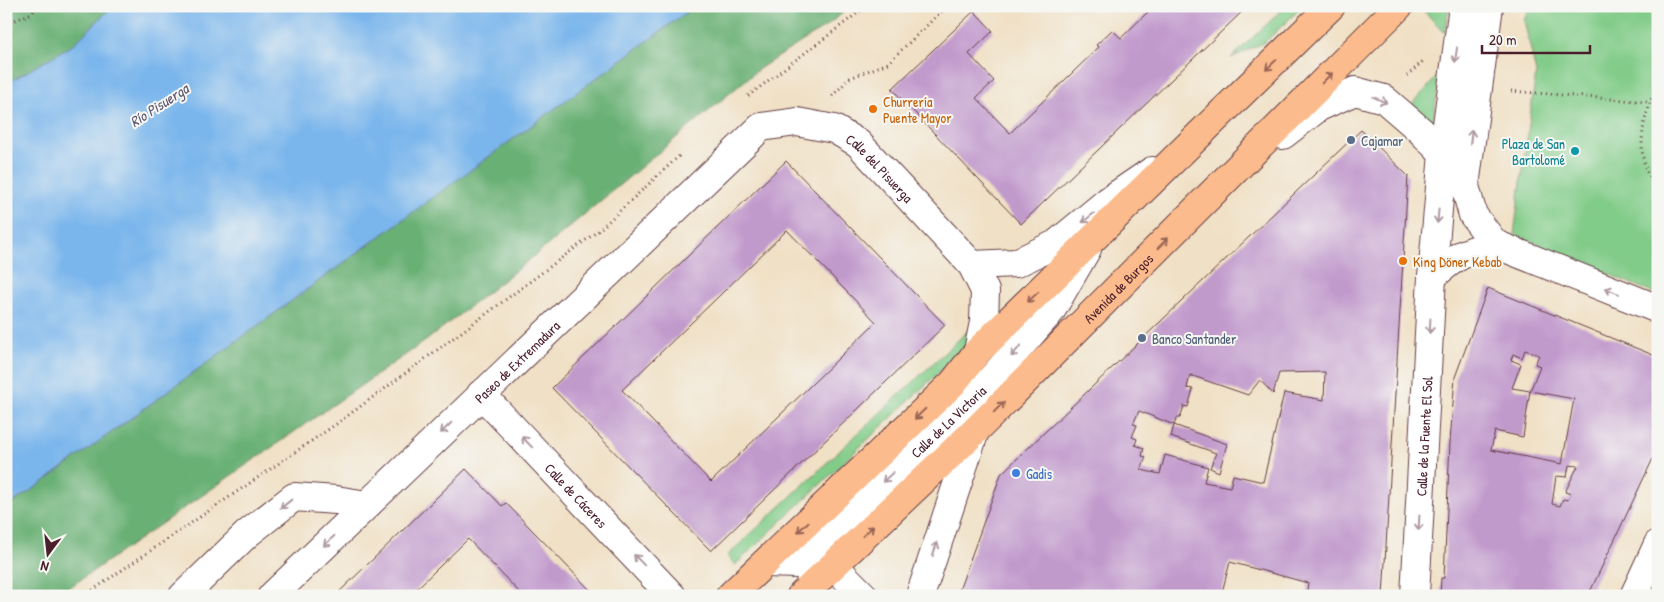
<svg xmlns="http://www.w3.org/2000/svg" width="1664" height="602" font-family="'Patrick Hand',sans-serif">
  <rect width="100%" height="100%" fill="#f6f6f2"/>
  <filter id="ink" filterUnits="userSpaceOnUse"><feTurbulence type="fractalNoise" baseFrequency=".02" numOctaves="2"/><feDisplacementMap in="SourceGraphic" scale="10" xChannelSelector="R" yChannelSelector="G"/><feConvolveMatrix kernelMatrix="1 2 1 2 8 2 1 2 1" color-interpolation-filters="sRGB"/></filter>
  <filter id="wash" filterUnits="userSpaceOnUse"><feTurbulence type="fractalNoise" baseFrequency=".0096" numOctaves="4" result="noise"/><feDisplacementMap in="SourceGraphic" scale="20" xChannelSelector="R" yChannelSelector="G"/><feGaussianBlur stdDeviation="1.12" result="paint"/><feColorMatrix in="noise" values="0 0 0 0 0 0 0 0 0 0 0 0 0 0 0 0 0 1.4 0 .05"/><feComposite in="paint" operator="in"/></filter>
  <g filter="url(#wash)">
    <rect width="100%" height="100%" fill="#f0e0c5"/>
    <!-- green -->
    <path fill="#82cc89" stroke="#66765a" d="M 1286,6 L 1303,6 L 1265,42 L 1231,58 Z
      M 1423,6 L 1449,6 L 1445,33 L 1421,8 Z
      M 1530,6 L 1658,6 L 1658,295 L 1514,234 L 1536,73 L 1524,20 Z
      M 1440,74 L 1432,128 L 1410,106 Z
      M 973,326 L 969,344 L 735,565 L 727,556 Z"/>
    <!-- forest -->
    <path fill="#69b075" stroke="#5a6850" d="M 6,6 L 113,6 L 74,44 L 6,84 Z
      M 695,6 L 851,6 L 828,25 L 759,69 L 538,253 L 427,340 L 57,596 L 6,596 L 6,507 L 38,486 Z"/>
    <!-- water -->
    <path fill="#7ab6ec" stroke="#626a8c" d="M 113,6 L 695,6 L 38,486 L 6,507 L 6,84 L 74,44 Z"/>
    <g id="blocks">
      <!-- building -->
      <path fill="#c19acc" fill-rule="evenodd" d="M 1154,6 L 1248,6 L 1021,224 L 892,89 L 974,11 L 993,31 L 969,54 L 994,81 L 976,98 L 1010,133 L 1099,47 L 1096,45 L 1112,30 L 1121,38 Z
        M 1361,130 L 1408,176 L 1383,596 L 1306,596 L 1308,583 L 1230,562 L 1221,596 L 957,596 L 1001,474 ZM 1325,372 L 1324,400 L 1284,393 L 1263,482 L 1233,475 L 1230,487 L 1204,482 L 1208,467 L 1165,455 L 1160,474 L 1141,470 L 1146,457 L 1142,456 L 1144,448 L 1135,445 L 1137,439 L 1132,437 L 1137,425 L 1133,424 L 1139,411 L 1174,425 L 1171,437 L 1216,453 L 1210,468 L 1219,472 L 1227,444 L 1174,425 L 1177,418 L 1180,418 L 1184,406 L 1188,407 L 1193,389 L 1187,388 L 1190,375 L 1248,395 L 1260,380 L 1273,394 L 1279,373 Z
        M 786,161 L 945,325 L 711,551 L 552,388 ZM 787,230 L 876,322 L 711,482 L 622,390 Z
        M 1488,288 L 1658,357 L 1658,448 L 1588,596 L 1529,596 L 1501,590 L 1500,596 L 1440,596 L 1441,578 L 1444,578 L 1450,442 L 1455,377 ZM 1525,350 L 1539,355 L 1535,364 L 1540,366 L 1530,391 L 1574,399 L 1562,464 L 1491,450 L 1495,431 L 1523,437 L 1530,391 L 1512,388 L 1521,364 L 1511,360 L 1513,354 L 1522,358 ZM 1569,465 L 1578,466 L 1565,492 L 1571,494 L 1568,500 L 1563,499 L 1560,506 L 1552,504 L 1556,476 L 1567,477 Z
        M 466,469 L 502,506 L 506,503 L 594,594 L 592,596 L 523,596 L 468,539 L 409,596 L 335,596 Z"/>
    </g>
  </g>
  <g filter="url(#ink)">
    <use href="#blocks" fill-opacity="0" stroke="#633c42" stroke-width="1"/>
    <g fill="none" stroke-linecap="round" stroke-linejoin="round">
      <defs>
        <g id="minor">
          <path d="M 1489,6 L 1465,186 L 1473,215 L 1495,244"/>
          <path d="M 1283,135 L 1319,107 L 1355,91 L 1384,99 L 1420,130 L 1443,154"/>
          <path d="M 1495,244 L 1658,309"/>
          <path d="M 972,265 L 1016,263 L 1056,244 L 1108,201 L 1152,171"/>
          <path d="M 1432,277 C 1456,255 1464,252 1495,244"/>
          <path id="s1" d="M 481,394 L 672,596"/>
          <path d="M 765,563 L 833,565 L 864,596"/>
          <path d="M 183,596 L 247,534 L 294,497 L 336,500 L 367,505"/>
          <path id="s2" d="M 272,596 L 761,127 L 797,122 L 834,129 L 858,143 L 972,265 L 985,291 L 984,322 L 978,351"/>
          <path id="s3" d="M 811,596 L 810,552 L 986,385 L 1051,311 L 1087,249"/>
          <path d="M 920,596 L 975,431"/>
          <path id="s4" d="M 1415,596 L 1432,277 L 1443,154 L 1463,6"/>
          <path d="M 1634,596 L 1658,544"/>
        </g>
        <g id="highway">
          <path d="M 730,596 L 953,383 L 978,351 L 1331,6"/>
          <path id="s5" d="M 801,596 L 975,431 L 1399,6"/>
        </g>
      </defs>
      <!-- minor casing -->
      <use href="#minor" stroke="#633c42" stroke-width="30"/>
      <!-- highway casing -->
      <use href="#highway" stroke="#633c42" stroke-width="30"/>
      <!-- path -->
      <path stroke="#633c42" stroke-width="3" stroke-dasharray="1 4" stroke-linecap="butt" d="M 6,24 L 32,13 L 37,6
        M 1407,76 L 1423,61
        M 1658,85 C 1645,109 1636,145 1647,172 C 1649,177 1654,183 1658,188
        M 1511,91 L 1649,102
        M 748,96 L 867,6
        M 832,96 L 850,78 L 888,63 L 947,6
        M 84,596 L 335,425 L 497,306 L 598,231 L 679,156"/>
      <!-- minor -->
      <use href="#minor" stroke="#fff" stroke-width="28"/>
      <!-- highway -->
      <use href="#highway" stroke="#fbbb8c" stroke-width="28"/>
    </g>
    <!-- one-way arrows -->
    <defs><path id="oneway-shaft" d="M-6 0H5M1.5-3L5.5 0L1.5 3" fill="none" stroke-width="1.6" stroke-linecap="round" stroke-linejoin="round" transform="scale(1.25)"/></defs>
    <g stroke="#ae9aa0">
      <use href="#oneway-shaft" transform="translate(1456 55) rotate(98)"/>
      <use href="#oneway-shaft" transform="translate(1380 100) rotate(24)"/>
      <use href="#oneway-shaft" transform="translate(1471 137) rotate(-83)"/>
      <use href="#oneway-shaft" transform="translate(1438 216) rotate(95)"/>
      <use href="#oneway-shaft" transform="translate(1088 218) rotate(141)"/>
      <use href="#oneway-shaft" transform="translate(1612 291) rotate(-158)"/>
      <use href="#oneway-shaft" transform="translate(1430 326) rotate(93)"/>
      <use href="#oneway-shaft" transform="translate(1016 351) rotate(131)"/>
      <use href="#oneway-shaft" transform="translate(446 428) rotate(136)"/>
      <use href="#oneway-shaft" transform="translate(527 442) rotate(-134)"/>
      <use href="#oneway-shaft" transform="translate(888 477) rotate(137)"/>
      <use href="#oneway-shaft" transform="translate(286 504) rotate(142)"/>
      <use href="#oneway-shaft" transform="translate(1419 523) rotate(93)"/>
      <use href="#oneway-shaft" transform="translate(329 541) rotate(136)"/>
      <use href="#oneway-shaft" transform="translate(935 549) rotate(-72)"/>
      <use href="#oneway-shaft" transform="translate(639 560) rotate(-134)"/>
    </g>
    <g stroke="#9a6557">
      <use href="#oneway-shaft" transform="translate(1271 65) rotate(136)"/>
      <use href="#oneway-shaft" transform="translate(1327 78) rotate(-45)"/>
      <use href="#oneway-shaft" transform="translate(1163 243) rotate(-45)"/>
      <use href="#oneway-shaft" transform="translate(1033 297) rotate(137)"/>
      <use href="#oneway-shaft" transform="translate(999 407) rotate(-45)"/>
      <use href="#oneway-shaft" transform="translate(920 414) rotate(136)"/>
      <use href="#oneway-shaft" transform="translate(803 527) rotate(136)"/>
      <use href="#oneway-shaft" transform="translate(868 531) rotate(-43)"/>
    </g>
  </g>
  <!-- markers -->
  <g fill="#e8710a" stroke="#f6f6f2" stroke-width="2">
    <circle cx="873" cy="109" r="5"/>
    <circle cx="1403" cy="261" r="5"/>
  </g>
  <g fill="#5c6f8a" stroke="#f6f6f2" stroke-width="2">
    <circle cx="1351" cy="140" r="5"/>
    <circle cx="1142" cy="338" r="5"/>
  </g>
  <circle fill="#0f9aa8" stroke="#f6f6f2" stroke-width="2" cx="1575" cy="151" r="5"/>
  <circle fill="#3f7fe0" stroke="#f6f6f2" stroke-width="2" cx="1016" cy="473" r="5"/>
  <g text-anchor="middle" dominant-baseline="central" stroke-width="4" stroke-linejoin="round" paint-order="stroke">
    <!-- food labels -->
    <g font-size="14" fill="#c56008" stroke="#f6f6f2" text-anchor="start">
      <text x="883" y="101">Churrería<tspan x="883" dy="16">Puente Mayor</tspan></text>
      <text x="1413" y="261">King Döner Kebab</text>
    </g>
    <!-- service labels -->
    <g font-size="14" fill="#4e5e75" stroke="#f6f6f2" text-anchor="start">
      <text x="1361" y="140">Cajamar</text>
      <text x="1152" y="338">Banco Santander</text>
    </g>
    <!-- culture labels -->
    <g font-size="14" fill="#0d838f" stroke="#f6f6f2" text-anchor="end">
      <text x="1565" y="143">Plaza de San<tspan x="1565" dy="16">Bartolomé</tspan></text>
    </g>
    <!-- street labels -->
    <g font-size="14" fill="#4a1f2b" stroke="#f6f6f2">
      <text stroke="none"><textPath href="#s2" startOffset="812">Calle del Pisuerga</textPath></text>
      <text stroke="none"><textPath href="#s5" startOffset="442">Avenida de Burgos</textPath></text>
      <text stroke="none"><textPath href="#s2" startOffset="339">Paseo de Extremadura</textPath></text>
      <text stroke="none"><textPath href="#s3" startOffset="234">Calle de La Victoria</textPath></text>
      <text stroke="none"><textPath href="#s4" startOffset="160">Calle de la Fuente El Sol</textPath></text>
      <text stroke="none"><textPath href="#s1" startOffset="139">Calle de Cáceres</textPath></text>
    </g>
    <!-- shop labels -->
    <g font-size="14" fill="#366cbe" stroke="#f6f6f2" text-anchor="start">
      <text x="1026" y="473">Gadis</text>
    </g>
    <!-- water labels -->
    <g font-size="15" font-style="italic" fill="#5b546f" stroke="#f6f6f2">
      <text transform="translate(159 105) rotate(-33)">Río Pisuerga</text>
    </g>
  </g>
  <!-- margin -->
  <rect width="1664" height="602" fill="none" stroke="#f6f6f2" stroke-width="25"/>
  <!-- north arrow -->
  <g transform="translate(48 554) rotate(195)" stroke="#f6f6f2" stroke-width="4" paint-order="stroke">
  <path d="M0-4L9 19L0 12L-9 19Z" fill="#4a1f2b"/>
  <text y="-8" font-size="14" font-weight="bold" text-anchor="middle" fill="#4a1f2b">N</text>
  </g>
  <!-- scale -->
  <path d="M1482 45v8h108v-8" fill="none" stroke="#4a1f2b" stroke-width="2.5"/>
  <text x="1489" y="45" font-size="15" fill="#4a1f2b" stroke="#f6f6f2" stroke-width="4" paint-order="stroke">20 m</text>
</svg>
